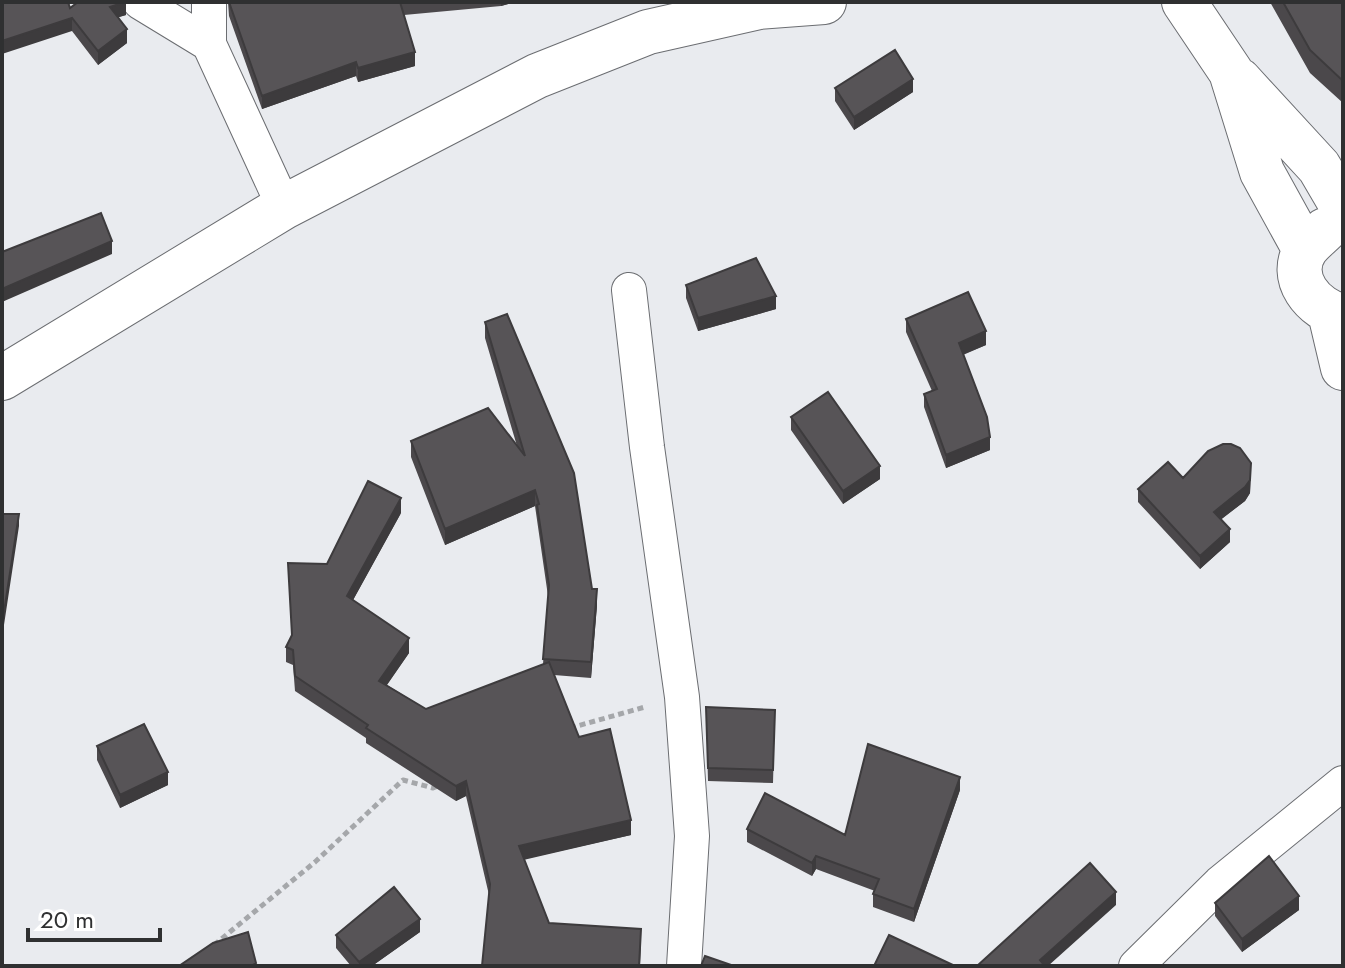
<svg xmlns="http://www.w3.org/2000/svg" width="1345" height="968" font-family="Jost,sans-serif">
  <rect width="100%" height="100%" fill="#e9ebef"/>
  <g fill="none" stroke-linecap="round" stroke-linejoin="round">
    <defs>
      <path id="minor" d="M 140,2 L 209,44 L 284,207
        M 209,44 L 209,2
        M 629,290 L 647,447 L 682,697 L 692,836 L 684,966
        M 1136,966 L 1220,883 L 1343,783"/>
      <path id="secondary" d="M 2,378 L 284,207 L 537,76 L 648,32 L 759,7 L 824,2"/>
      <path id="primary" d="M 1184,2 L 1231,72 L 1262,172 L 1305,250
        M 1239,80 L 1319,167 L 1343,208
        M 1325,230 C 1319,236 1311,242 1306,249 C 1287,277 1313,310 1343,316
        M 1330,313 L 1343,368"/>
    </defs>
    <!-- minor casing -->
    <use href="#minor" stroke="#6b6d71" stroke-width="36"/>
    <!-- secondary casing -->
    <use href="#secondary" stroke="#6b6d71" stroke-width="46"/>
    <!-- primary casing -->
    <use href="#primary" stroke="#6b6d71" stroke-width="46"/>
    <!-- path -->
    <path stroke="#a5a7aa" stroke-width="5" stroke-dasharray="6 4" stroke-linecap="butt" d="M 570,728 L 645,707
      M 214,945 L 315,862 L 403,780 L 433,788 L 440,785"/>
    <!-- minor -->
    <use href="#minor" stroke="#fff" stroke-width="34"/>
    <!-- secondary -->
    <use href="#secondary" stroke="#fff" stroke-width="44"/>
    <!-- primary -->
    <use href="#primary" stroke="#fff" stroke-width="44"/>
  </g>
  <!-- wall -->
  <path fill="#4b484b" d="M 228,2 L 515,2 L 501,6 L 404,15 L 415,66 L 358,82 L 356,76 L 262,109 L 229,16 Z
    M 1270,2 L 1343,2 L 1343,103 L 1310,73 Z
    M 70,8 L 126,15 L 118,17 L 127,43 L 98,65 L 72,31 Z
    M 835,88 L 913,92 L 854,130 L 835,101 Z
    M 686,285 L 776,309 L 698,331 L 686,298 Z
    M 906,319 L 986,345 L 963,355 L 990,450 L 946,468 L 924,407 L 924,394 L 932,391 L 906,332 Z
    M 485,322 L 592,589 L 597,605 L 591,678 L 554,675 L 579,737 L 631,835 L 524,859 L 549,923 L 641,944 L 640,966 L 489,895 L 466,796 L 456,801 L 366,743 L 366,738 L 295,691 L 293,665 L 286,662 L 286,647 L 292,636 L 288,563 L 327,564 L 401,513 L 353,600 L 409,653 L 387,685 L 426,709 L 543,664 L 548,596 L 535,506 L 445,545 L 411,457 L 411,441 L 517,446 L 485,338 Z
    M 791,417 L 880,479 L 843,504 L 791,430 Z
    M 1251,476 L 1250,493 L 1245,501 L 1221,519 L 1230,542 L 1200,569 L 1138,502 L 1138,489 L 1183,478 Z
    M 706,707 L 775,710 L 773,783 L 708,781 Z
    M 97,746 L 168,785 L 120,808 L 97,760 Z
    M 960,790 L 914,922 L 873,907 L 873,894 L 875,891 L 816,869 L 812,876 L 747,842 L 747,829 L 845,835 Z
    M 1215,903 L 1299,910 L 1242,952 L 1215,916 Z
    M 420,932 L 372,966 L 351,966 L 336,948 L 336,935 Z"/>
  <!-- shaded-wall -->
  <path fill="#3d3b3d" d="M 126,2 L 126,15 L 110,20 L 110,7 Z
    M 501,2 L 515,2 L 501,6 Z
    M 72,18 L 72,31 L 2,54 L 2,41 Z
    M 127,29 L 127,43 L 98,65 L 98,51 Z
    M 415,52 L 415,66 L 358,82 L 358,68 Z
    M 356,62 L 356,76 L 262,109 L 262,96 Z
    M 913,79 L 913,92 L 854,130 L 854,117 Z
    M 112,241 L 112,254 L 2,302 L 2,289 Z
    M 776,296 L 776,309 L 698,331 L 698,318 Z
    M 986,331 L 986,345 L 959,356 L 959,343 Z
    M 990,437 L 990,450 L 946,468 L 946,455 Z
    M 1251,463 L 1250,493 L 1245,501 L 1214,525 L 1214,512 Z
    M 880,466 L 880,479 L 843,504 L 843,491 Z
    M 535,490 L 535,506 L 445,545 L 445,529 Z
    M 401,498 L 401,513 L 347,611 L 347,596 Z
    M 19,514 L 19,526 L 2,638 L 2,625 Z
    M 1230,529 L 1230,542 L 1200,569 L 1200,556 Z
    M 597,589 L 597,605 L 591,678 L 591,662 Z
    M 409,638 L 409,653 L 379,696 L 379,681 Z
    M 168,772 L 168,785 L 120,808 L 120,795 Z
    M 960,777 L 960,790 L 914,922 L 914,909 Z
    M 466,781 L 466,796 L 456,801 L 456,786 Z
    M 631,820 L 631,835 L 519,861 L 519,846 Z
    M 816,856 L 816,869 L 812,876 L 812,863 Z
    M 1116,892 L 1116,905 L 1048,966 L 1040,966 L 1040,960 Z
    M 1299,896 L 1299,910 L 1242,952 L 1242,939 Z
    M 420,919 L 420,932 L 372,966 L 359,966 L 359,962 Z"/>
  <!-- building -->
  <path fill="#575457" stroke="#3d3b3d" stroke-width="2" d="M 2,2 L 68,2 L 70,8 L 78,2 L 125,2 L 110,7 L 127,29 L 98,51 L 72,18 L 2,41 Z
    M 229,2 L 400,2 L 415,52 L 358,68 L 356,62 L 262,96 Z
    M 1283,2 L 1343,2 L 1343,81 L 1310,50 Z
    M 895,50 L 913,79 L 854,117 L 835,88 Z
    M 101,213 L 112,241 L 2,289 L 2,252 Z
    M 756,258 L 776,296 L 698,318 L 686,285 Z
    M 968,292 L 986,331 L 959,343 L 987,417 L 990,437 L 946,455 L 924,394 L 937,389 L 906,319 Z
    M 507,314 L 574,473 L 592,589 L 597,589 L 591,662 L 543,659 L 549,585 L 537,505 L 539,504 L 535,490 L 445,529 L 411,441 L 488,408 L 525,456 L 485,322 Z
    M 828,392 L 880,466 L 843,491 L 791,417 Z
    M 1223,444 L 1231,444 L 1240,448 L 1251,463 L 1250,480 L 1245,487 L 1214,512 L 1230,529 L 1200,556 L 1138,489 L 1168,462 L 1183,478 L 1208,451 Z
    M 368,481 L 401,498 L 347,596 L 409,638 L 379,681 L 426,709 L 549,662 L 579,737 L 610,729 L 631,820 L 519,846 L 549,923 L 641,929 L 639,966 L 482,966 L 490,884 L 466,781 L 456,786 L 366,728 L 368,725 L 295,676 L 293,650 L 286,647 L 292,635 L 288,563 L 327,564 Z
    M 2,514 L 19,514 L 2,625 Z
    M 706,707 L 775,710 L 773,770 L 708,768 Z
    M 144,724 L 168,772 L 120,795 L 97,746 Z
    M 868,744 L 960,777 L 914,909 L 873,894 L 879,879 L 816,856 L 812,863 L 747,829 L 765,793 L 845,835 Z
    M 1269,856 L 1299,896 L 1242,939 L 1215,903 Z
    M 1090,863 L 1116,892 L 1040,960 L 1045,966 L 977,966 Z
    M 394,887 L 420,919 L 359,962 L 336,935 Z
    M 248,932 L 256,963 L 251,966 L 179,966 L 213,943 Z
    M 889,935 L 955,966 L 874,966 Z
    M 705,956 L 734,966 L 701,966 Z"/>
  <!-- border -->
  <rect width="1345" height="968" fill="none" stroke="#2f3031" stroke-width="8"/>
  <!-- scale -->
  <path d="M28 928v12h132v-12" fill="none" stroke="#2f3031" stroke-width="4"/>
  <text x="40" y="928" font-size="24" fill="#2f3031" stroke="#ffffff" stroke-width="6" paint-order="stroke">20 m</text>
</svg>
